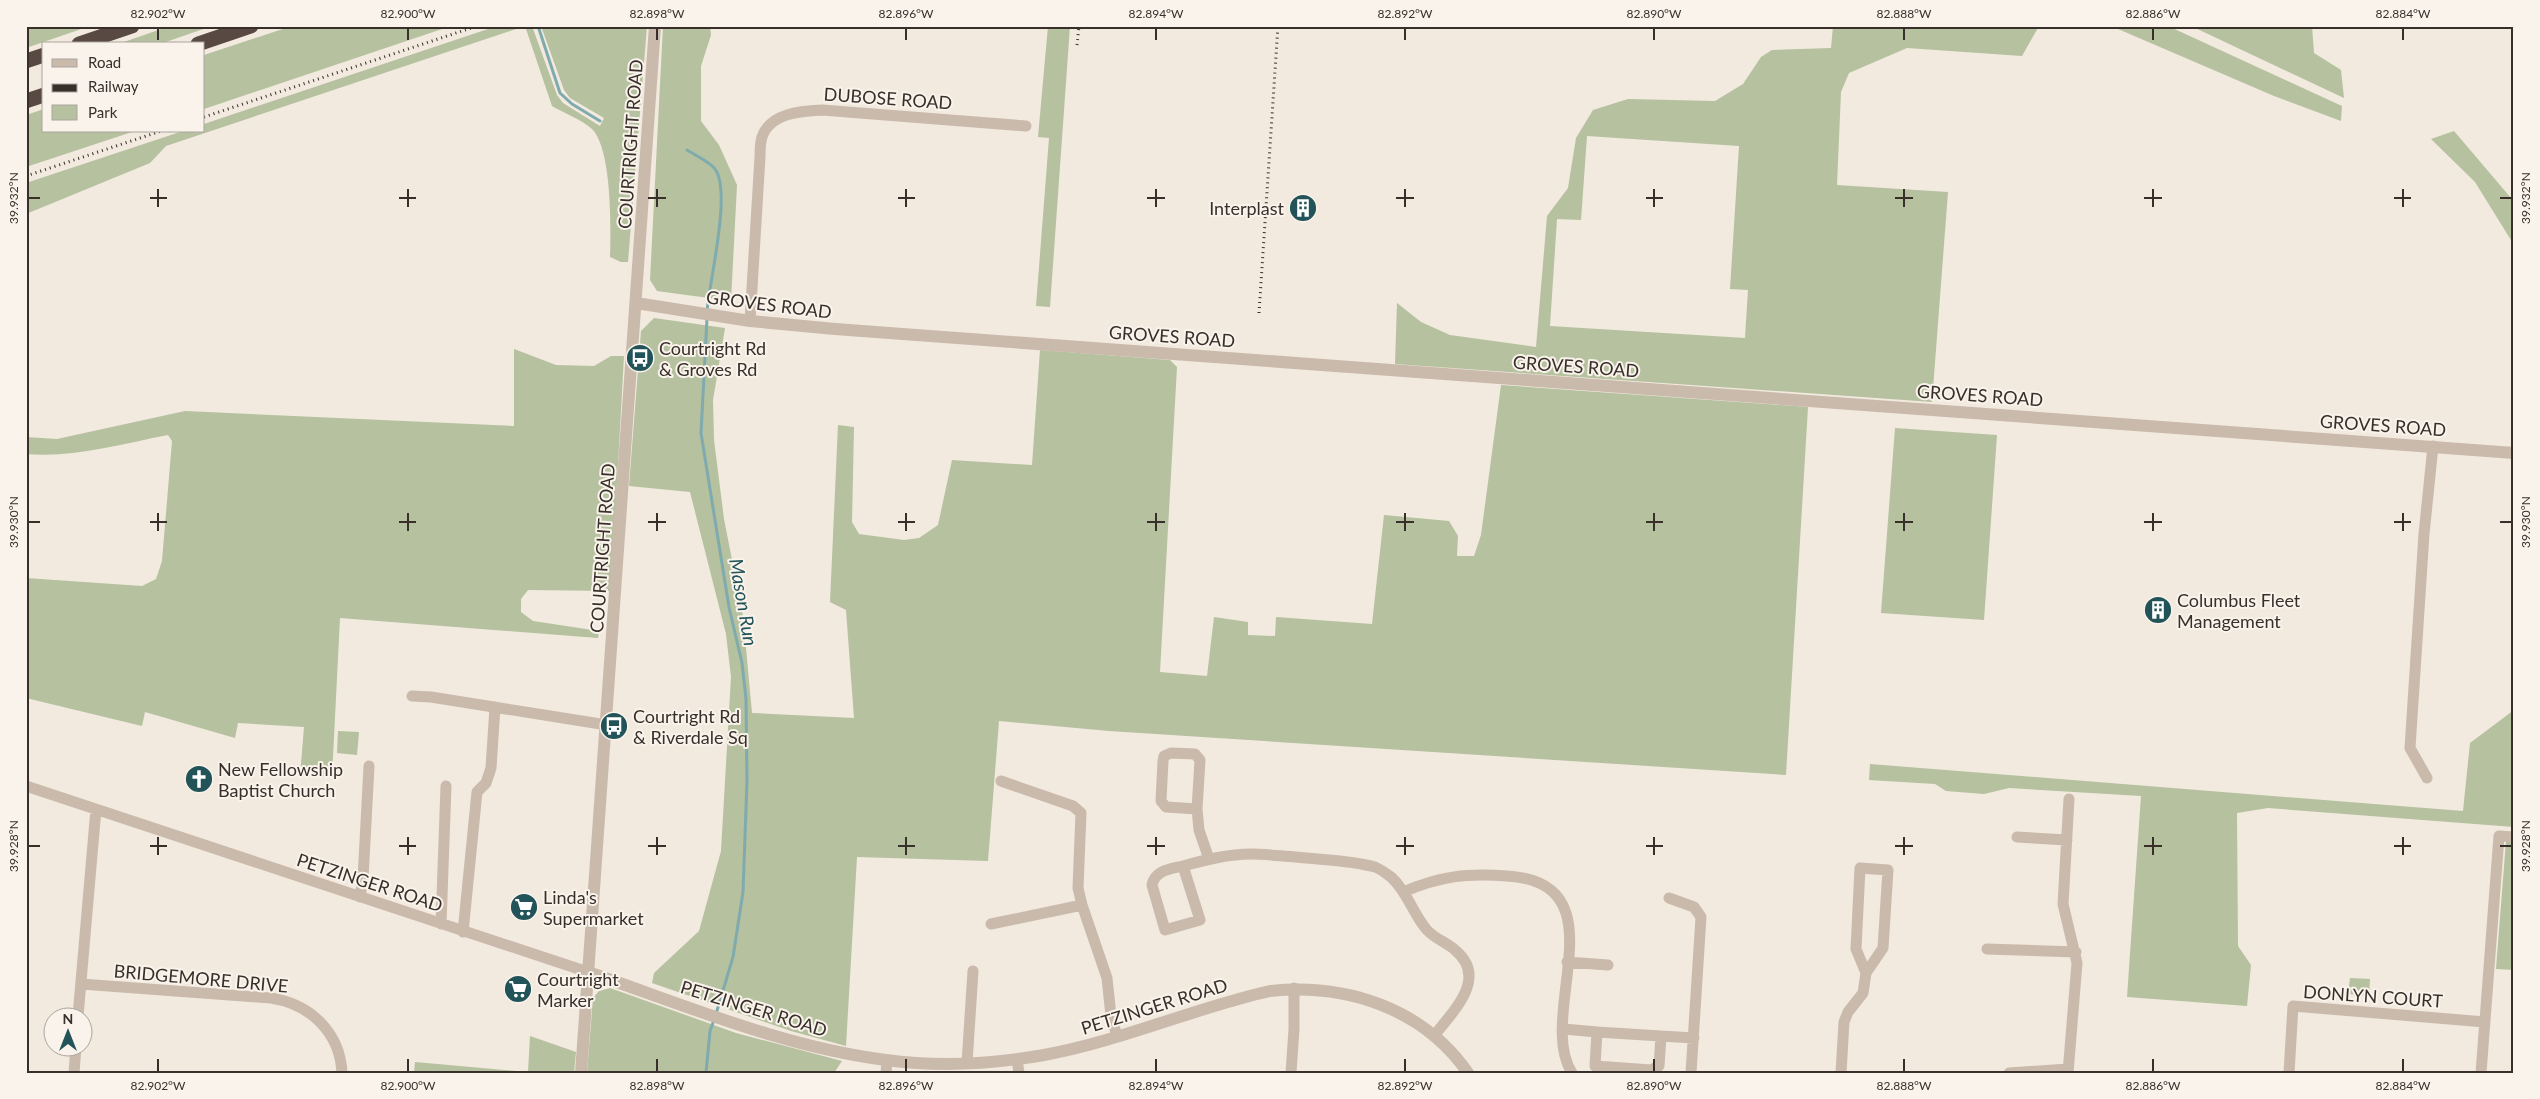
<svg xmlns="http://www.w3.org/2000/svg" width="2540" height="1099" font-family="Lato,sans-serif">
  <rect width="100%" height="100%" fill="#f2e9df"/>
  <!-- green -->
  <path fill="#b5c19f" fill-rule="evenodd" d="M 26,26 L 90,26 L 26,48 Z
    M 170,26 L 212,26 L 160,44 L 118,44 Z
    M 292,26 L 451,26 L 204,109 L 204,55 Z
    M 497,26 L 532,26 L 557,95 L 563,103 L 600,126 L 604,118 L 570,98 L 564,90 L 541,26 L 647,26 L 628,262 L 621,262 L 610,257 C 611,228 612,149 592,129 C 582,120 564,113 552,106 L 525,26 L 166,146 L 150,163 L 26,214 L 26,183 L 183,131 L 204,131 L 204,124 Z
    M 663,26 L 710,26 L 711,35 L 701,66 L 701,121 L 719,145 L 737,185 L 731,301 L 657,291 L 650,280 Z
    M 1048,26 L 1070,26 L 1050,307 L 1036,306 L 1049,138 L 1038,137 Z
    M 1833,26 L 2039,26 L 2022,56 L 1907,48 L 1849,73 L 1841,92 L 1837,185 L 1948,192 L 1932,402 L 1395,364 L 1397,303 L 1421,322 L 1450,335 L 1536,347 L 1547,216 L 1568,188 L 1576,138 L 1593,110 L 1628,99 L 1715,101 L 1743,84 L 1761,57 L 1772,50 L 1831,48 ZM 1587,136 L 1739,146 L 1730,289 L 1748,290 L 1745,338 L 1550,326 L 1557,219 L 1581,220 Z
    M 2111,26 L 2168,26 L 2342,106 L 2341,121 L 2274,96 Z
    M 2191,26 L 2312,26 L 2314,53 L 2341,70 L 2344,98 Z
    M 44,109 L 44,131 L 135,131 L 26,167 L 26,115 Z
    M 2454,131 L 2511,198 L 2514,203 L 2514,245 L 2475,182 L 2431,139 Z
    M 654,318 L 725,328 L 713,400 L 714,440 L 724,519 L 743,616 L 752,713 L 854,718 L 846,610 L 830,602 L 838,425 L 854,427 L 852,522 L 859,534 L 904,540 L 919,538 L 938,525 L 952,460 L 1032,465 L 1040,350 L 1170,360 L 1177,367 L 1160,672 L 1207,676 L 1214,617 L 1248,622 L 1248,635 L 1275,636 L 1276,617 L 1372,624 L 1384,515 L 1449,521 L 1458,536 L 1457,556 L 1474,556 L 1481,535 L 1501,385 L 1808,407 L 1786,775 L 1109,731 L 999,721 L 988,861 L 857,857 L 846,1046 L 791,1031 L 652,983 L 654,973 L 699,931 L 721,851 L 731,677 L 726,634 L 690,492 L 629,486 L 641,331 Z
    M 514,349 L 556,365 L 594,366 L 611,356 L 624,356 L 611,591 L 528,590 L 521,599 L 521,612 L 533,621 L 599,631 L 598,638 L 340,618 L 332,777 L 300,776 L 304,727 L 238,723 L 235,738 L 145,712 L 142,726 L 26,698 L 26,578 L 142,586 L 156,579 L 162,561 L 172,441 L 168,435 C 121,444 74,458 26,454 L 26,437 L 57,439 L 185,411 L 514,426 Z
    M 1895,428 L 1997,435 L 1984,620 L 1881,613 Z
    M 2514,710 L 2514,827 L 2268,808 L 2237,813 L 2238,946 L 2251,965 L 2247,1006 L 2127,997 L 2141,796 L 2009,788 L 1984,794 L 1946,791 L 1935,784 L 1869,780 L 1870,764 L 2463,811 L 2470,743 Z
    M 338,731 L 359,732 L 357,755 L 337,753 Z
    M 2506,841 L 2514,842 L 2514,970 L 2496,969 Z
    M 2350,978 L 2370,979 L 2369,996 L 2348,994 Z
    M 610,988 L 736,1033 L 842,1061 L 834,1073 L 587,1073 L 593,998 L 599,991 Z
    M 530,1036 L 576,1052 L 574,1073 L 414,1073 L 415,1062 L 528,1072 Z"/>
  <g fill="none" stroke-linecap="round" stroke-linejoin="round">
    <!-- stream -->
    <path stroke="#7fabae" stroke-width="3" d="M 538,26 L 560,93 L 572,104 L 600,121
      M 687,150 C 695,155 710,162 715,169 C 732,192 709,282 707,312
      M 707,318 L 701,433 L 729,607 L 742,663 L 746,699 L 747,781 L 743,892 L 733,957 L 716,1014
      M 706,1073 L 710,1031 L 714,1020"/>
    <!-- minor -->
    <path stroke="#cabaab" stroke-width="11" d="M 750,321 L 760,157 C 760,150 760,143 762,137 C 770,113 801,111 822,110 L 1026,126
      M 412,696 L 431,697 L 607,725
      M 1171,753 L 1195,754 L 1200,760 L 1197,809 L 1166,807 L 1161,801 L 1163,761 L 1164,756 Z
      M 2427,778 L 2410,748 L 2424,534 L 2433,446
      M 1001,781 L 1073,806 L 1081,813 L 1078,888 L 1082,905 L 1107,978 L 1111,1016 L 1117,1036
      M 26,786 L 588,972
      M 1197,809 L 1199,830 L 1209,859
      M 2017,837 L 2067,840
      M 1183,866 C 1205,860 1228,854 1251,854 C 1265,854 1281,856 1296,857 C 1322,860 1350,860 1375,867 C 1380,869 1387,874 1391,877 C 1407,891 1413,914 1427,930 C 1435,939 1446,942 1455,950 C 1489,978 1453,1011 1434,1036
      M 1183,866 L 1200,920 L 1165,930 L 1152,885 C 1155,870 1171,869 1183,866 Z
      M 1860,868 L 1888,870 L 1883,948 L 1866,973 L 1856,949 Z
      M 1403,892 C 1441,876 1466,873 1507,876 C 1623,883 1535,1015 1572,1073
      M 360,897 L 363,879 L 369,766
      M 1669,898 L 1694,907 L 1701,917 L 1691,1073
      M 441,924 L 446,786
      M 991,924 L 1082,905
      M 463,932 L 477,792 L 486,783 L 491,768 L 495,707
      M 1987,949 L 2076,952
      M 1567,962 L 1608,965
      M 81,984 L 271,998 C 310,1004 340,1032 342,1073
      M 78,1016 L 96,809
      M 1564,1029 L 1597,1032
      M 1597,1032 L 1661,1036 L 1659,1066 L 1651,1070 L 1595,1066 Z
      M 1661,1036 L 1694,1038
      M 1017,1059 L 1019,1073
      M 967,1063 L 973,971
      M 74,1073 L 76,1046
      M 886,1073 L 887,1060
      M 1291,1073 L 1294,1029 L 1294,988
      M 1841,1073 L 1844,1022 L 1848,1012 L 1863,993 L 1866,973
      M 2009,1073 L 2068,1069
      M 2068,1073 L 2077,963 L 2063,904 L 2069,799
      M 2289,1073 L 2293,1006 L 2485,1022
      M 2481,1073 L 2499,836 L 2514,837"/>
    <!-- tertiary -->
    <path stroke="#cabaab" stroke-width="12" d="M 636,303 L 750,321 L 835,329 L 2514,453
      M 588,972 C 685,1005 783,1047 886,1060 C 937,1067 993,1064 1044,1055 C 1121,1041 1194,1008 1270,991 C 1346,983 1423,1008 1468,1073
      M 581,1073 L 655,26"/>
    <!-- motorway -->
    <path stroke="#584942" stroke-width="15" d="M 79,44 L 132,26
      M 198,44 L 251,26
      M 26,61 L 44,55
      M 26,101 L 44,95"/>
    <!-- rail -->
    <path stroke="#382f2a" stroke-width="3" stroke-dasharray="1 4" stroke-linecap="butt" d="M 1077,45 L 1079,26
      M 204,117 L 477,26
      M 26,176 L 161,131
      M 1259,313 L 1278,26"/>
  </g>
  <!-- ticks -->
  <path fill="none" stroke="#382f2a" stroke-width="2" d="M 158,28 L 158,40M 408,28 L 408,40M 657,28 L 657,40M 906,28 L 906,40M 1156,28 L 1156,40M 1405,28 L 1405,40M 1654,28 L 1654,40M 1904,28 L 1904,40M 2153,28 L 2153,40M 2403,28 L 2403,40M 158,189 L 158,207M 408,189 L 408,207M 657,189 L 657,207M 906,189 L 906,207M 1156,189 L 1156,207M 1405,189 L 1405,207M 1654,189 L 1654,207M 1904,189 L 1904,207M 2153,189 L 2153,207M 2403,189 L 2403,207M 28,198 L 40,198M 150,198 L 167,198M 399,198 L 416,198M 648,198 L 666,198M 898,198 L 915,198M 1147,198 L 1165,198M 1396,198 L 1414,198M 1646,198 L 1663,198M 1895,198 L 1913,198M 2144,198 L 2162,198M 2394,198 L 2411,198M 2500,198 L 2512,198M 158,513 L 158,531M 408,513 L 408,531M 657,513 L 657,531M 906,513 L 906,531M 1156,513 L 1156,531M 1405,513 L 1405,531M 1654,513 L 1654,531M 1904,513 L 1904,531M 2153,513 L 2153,531M 2403,513 L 2403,531M 28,522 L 40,522M 150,522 L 167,522M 399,522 L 416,522M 648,522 L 666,522M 898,522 L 915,522M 1147,522 L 1165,522M 1396,522 L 1414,522M 1646,522 L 1663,522M 1895,522 L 1913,522M 2144,522 L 2162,522M 2394,522 L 2411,522M 2500,522 L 2512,522M 158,837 L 158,855M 408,837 L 408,855M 657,837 L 657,855M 906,837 L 906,855M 1156,837 L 1156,855M 1405,837 L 1405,855M 1654,837 L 1654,855M 1904,837 L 1904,855M 2153,837 L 2153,855M 2403,837 L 2403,855M 28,846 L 40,846M 150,846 L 167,846M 399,846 L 416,846M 648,846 L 666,846M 898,846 L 915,846M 1147,846 L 1165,846M 1396,846 L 1414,846M 1646,846 L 1663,846M 1895,846 L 1913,846M 2144,846 L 2162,846M 2394,846 L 2411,846M 2500,846 L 2512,846M 158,1059 L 158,1072M 408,1059 L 408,1072M 657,1059 L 657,1072M 906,1059 L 906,1072M 1156,1059 L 1156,1072M 1405,1059 L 1405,1072M 1654,1059 L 1654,1072M 1904,1059 L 1904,1072M 2153,1059 L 2153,1072M 2403,1059 L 2403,1072"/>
  <!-- icons -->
  <defs>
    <symbol id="building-disc" viewBox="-11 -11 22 22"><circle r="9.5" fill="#215358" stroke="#f9f3eb"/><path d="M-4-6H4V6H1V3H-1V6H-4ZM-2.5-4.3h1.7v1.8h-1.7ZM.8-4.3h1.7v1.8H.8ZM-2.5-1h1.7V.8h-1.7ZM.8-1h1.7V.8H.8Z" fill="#fff"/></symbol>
    <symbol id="bus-disc" viewBox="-11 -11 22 22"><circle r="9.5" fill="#215358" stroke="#f9f3eb"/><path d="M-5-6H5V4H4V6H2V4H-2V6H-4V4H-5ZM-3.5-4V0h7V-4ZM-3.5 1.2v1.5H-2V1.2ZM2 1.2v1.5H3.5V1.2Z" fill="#fff"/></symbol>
    <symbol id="church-disc" viewBox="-11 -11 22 22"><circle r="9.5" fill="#215358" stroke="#f9f3eb"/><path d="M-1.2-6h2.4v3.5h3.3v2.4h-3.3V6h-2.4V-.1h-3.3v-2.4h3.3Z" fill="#fff"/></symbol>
    <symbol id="supermarket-disc" viewBox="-11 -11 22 22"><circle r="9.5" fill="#215358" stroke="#f9f3eb"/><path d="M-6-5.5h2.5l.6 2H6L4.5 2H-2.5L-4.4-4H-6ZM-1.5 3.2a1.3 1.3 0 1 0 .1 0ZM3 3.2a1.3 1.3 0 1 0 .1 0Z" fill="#fff"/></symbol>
  </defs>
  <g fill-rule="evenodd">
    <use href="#building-disc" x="1287" y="192" width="32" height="32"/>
    <use href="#bus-disc" x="624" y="342" width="32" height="32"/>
    <use href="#building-disc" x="2142" y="594" width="32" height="32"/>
    <use href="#bus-disc" x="598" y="710" width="32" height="32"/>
    <use href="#church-disc" x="183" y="763" width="32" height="32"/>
    <use href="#supermarket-disc" x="508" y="891" width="32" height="32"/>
    <use href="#supermarket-disc" x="502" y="973" width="32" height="32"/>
  </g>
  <g text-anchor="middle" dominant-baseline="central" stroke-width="4" stroke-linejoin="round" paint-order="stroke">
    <!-- street labels -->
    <g font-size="18" fill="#382f2a" stroke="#f9f3eb">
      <text transform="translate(888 98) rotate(4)">DUBOSE ROAD</text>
      <text transform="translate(630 144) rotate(-86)">COURTRIGHT ROAD</text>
      <text transform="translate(769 304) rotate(7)">GROVES ROAD</text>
      <text transform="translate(1172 336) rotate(4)">GROVES ROAD</text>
      <text transform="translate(1576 366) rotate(4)">GROVES ROAD</text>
      <text transform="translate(1980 395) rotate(4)">GROVES ROAD</text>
      <text transform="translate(2383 425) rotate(4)">GROVES ROAD</text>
      <text transform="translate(602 548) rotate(-86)">COURTRIGHT ROAD</text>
      <text transform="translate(370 882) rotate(18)">PETZINGER ROAD</text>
      <text transform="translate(201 978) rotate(5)">BRIDGEMORE DRIVE</text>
      <text transform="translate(2373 996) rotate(4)">DONLYN COURT</text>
      <text transform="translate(1154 1006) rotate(-17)">PETZINGER ROAD</text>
      <text transform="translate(754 1008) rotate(17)">PETZINGER ROAD</text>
    </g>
    <!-- poi labels -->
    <g font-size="18" fill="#382f2a" stroke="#f9f3eb" text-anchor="start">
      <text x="1284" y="208" text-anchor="end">Interplast</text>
      <text x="659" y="348">Courtright Rd<tspan x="659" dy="21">&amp; Groves Rd</tspan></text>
      <text x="2177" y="600">Columbus Fleet<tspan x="2177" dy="21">Management</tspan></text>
      <text x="633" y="716">Courtright Rd<tspan x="633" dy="21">&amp; Riverdale Sq</tspan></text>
      <text x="218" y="769">New Fellowship<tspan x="218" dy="21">Baptist Church</tspan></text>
      <text x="543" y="897">Linda's<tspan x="543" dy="21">Supermarket</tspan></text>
      <text x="537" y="979">Courtright<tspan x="537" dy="21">Marker</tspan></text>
    </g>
    <!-- water labels -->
    <g font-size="19" font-style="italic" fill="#215358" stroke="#f9f3eb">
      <text transform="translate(744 602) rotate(80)">Mason Run</text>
    </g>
  </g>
  <!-- border -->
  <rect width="2540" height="1099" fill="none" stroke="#f9f3eb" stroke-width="55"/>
  <!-- legend -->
  <rect x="42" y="42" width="162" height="90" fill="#f9f3eb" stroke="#aca59e"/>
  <rect x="52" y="59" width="25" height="8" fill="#cabaab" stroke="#aca59e"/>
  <text x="88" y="68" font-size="15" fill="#382f2a">Road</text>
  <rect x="52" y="84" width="25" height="8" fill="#382f2a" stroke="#aca59e"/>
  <text x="88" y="92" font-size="15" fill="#382f2a">Railway</text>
  <rect x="52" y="105" width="25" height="15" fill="#b5c19f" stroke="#aca59e"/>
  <text x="88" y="118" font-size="15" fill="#382f2a">Park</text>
  <!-- north arrow -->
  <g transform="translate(68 1032)"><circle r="24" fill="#f9f3eb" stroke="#aca59e"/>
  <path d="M0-4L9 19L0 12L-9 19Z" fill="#215358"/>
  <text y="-8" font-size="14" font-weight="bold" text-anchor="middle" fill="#382f2a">N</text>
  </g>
  <rect x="28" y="28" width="2484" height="1044" fill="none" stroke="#382f2a" stroke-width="2"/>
  <g font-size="12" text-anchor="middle" fill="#382f2a">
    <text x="158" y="18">82.902°W</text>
    <text x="408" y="18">82.900°W</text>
    <text x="657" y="18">82.898°W</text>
    <text x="906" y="18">82.896°W</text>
    <text x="1156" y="18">82.894°W</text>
    <text x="1405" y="18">82.892°W</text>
    <text x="1654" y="18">82.890°W</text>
    <text x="1904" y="18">82.888°W</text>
    <text x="2153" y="18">82.886°W</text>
    <text x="2403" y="18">82.884°W</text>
    <text transform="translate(14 198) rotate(-90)" y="4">39.932°N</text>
    <text transform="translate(2526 198) rotate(-90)" y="4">39.932°N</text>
    <text transform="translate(14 522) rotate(-90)" y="4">39.930°N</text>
    <text transform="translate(2526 522) rotate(-90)" y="4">39.930°N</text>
    <text transform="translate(14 846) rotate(-90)" y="4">39.928°N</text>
    <text transform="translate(2526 846) rotate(-90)" y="4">39.928°N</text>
    <text x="158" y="1090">82.902°W</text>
    <text x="408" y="1090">82.900°W</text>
    <text x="657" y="1090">82.898°W</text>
    <text x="906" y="1090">82.896°W</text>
    <text x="1156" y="1090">82.894°W</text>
    <text x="1405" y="1090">82.892°W</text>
    <text x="1654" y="1090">82.890°W</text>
    <text x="1904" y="1090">82.888°W</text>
    <text x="2153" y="1090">82.886°W</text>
    <text x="2403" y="1090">82.884°W</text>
  </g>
</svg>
